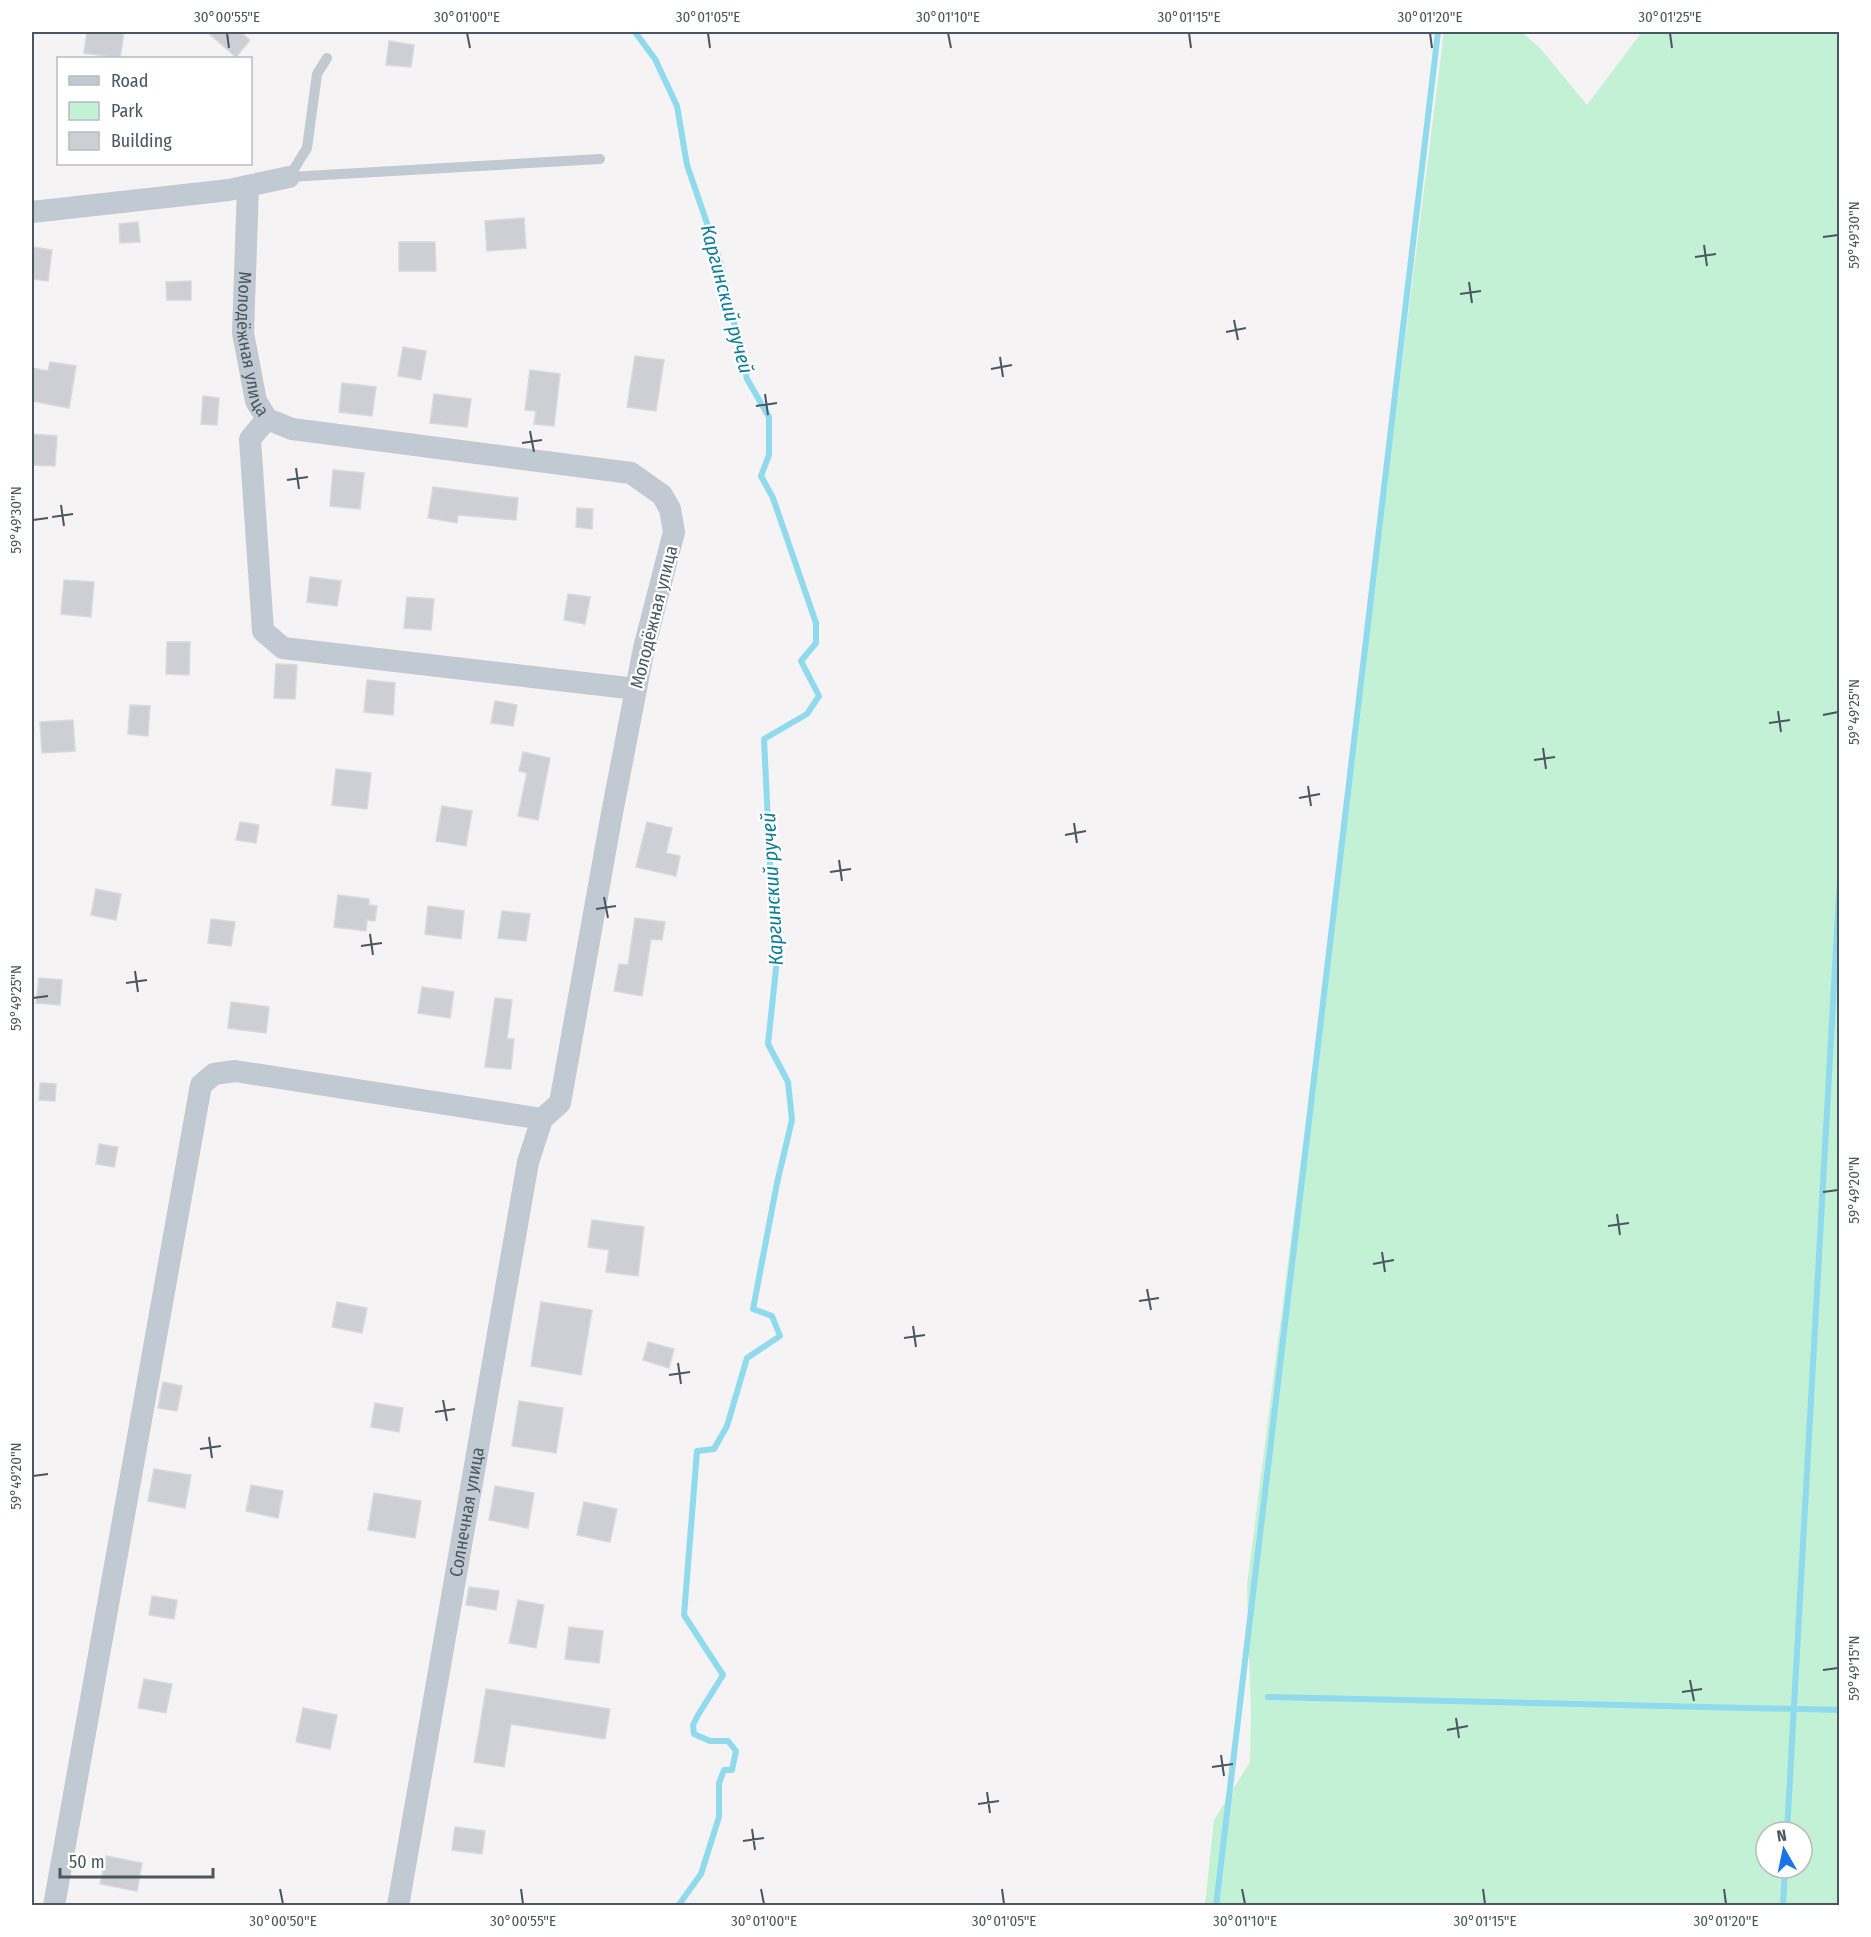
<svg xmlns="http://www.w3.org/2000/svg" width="1871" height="1937" font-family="'Fira Sans Condensed',sans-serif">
  <rect width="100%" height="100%" fill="#f5f3f3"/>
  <!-- green -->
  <path fill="#c3f1d5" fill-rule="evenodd" d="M 1444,32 L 1521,32 L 1540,48 L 1587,105 L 1642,32 L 1839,32 L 1839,1905 L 1205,1905 L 1214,1820 L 1250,1762 L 1251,1714 L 1247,1586 ZM 1766,1832 L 1802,1832 L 1802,1868 L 1766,1868 Z"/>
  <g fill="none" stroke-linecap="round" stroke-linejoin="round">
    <!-- stream -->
    <path stroke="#90daee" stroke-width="6" d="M 635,32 L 655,59 L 677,106 L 687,165 L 720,261 L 747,379 L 769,417 L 769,455 L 761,476 L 773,498 L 816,623 L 816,643 L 801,661 L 819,696 L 807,714 L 764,739 L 772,907 L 777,959 L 768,1044 L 788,1082 L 792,1120 L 777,1183 L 753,1309 L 772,1316 L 780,1336 L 747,1358 L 727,1426 L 714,1449 L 697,1451 L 684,1615 L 723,1675 L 698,1715 L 693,1725 L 694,1734 L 710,1741 L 728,1741 L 736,1751 L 732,1770 L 724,1770 L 719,1783 L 719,1817 L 701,1874 L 678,1906
      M 1268,1697 L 1840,1710
      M 1787,1832 L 1840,877
      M 1216,1906 L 1438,32
      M 1783,1906 L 1785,1868"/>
  </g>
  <!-- building -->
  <path fill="#cdcfd5" stroke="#d7d9de" stroke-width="1.5" d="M 87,32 L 124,32 L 120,58 L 84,53 Z
    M 207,32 L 240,32 L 250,40 L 236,57 Z
    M 389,41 L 414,45 L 411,67 L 386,65 Z
    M 524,218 L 526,248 L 487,251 L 485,221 Z
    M 138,222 L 140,242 L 120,243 L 119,224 Z
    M 399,242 L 435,242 L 436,271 L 399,271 Z
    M 32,247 L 52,250 L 48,281 L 32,279 Z
    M 191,281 L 191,300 L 167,300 L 166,282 Z
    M 403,347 L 426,351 L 421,380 L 398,376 Z
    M 635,356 L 664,360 L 656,411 L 627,407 Z
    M 50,362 L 76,366 L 69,408 L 32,401 L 32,368 L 48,371 Z
    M 530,370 L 560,374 L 554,426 L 534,424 L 536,411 L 525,410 Z
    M 342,383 L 376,387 L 372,416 L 339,412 Z
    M 434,394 L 471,399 L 467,427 L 430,423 Z
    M 203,396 L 219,398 L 217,425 L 201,424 Z
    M 32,434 L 57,436 L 55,466 L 32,465 Z
    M 333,470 L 364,473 L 360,509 L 330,506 Z
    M 433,487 L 518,498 L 516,520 L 458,515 L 457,523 L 428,518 Z
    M 577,508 L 593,509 L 592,529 L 576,527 Z
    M 310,577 L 341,581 L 337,606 L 307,602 Z
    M 64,580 L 94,582 L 91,617 L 61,614 Z
    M 568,594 L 590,597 L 585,624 L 564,620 Z
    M 407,597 L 434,599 L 431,630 L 404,628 Z
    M 167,642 L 190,642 L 189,675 L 166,674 Z
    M 276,664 L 297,665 L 295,699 L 274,698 Z
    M 367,680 L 395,683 L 393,715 L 364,712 Z
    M 495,701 L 517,705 L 513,726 L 491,723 Z
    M 130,705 L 150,706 L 148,736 L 128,734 Z
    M 73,720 L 75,751 L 42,753 L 40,722 Z
    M 523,752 L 550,758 L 538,820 L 518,816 L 527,773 L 519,771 Z
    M 336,769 L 371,773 L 367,809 L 332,805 Z
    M 442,806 L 472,811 L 466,846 L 436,841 Z
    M 240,822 L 259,825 L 256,843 L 236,840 Z
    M 647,822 L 672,828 L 666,853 L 680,856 L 676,876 L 636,867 Z
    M 96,889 L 121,894 L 116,920 L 91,915 Z
    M 338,895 L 369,899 L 369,905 L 377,906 L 375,921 L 367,920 L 366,931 L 334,927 Z
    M 428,906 L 464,911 L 461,939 L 425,934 Z
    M 502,911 L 530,914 L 526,941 L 498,938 Z
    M 635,918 L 665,922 L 662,940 L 651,939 L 642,996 L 614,991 L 619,964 L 628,965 Z
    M 211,919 L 235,922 L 231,946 L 208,943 Z
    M 39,978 L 62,980 L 60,1005 L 36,1003 Z
    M 422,987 L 454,992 L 450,1018 L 418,1013 Z
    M 495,998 L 512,1000 L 507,1039 L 514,1039 L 511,1069 L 485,1067 Z
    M 231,1002 L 269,1007 L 266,1033 L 228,1028 Z
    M 40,1083 L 56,1084 L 55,1101 L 39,1100 Z
    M 99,1144 L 118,1147 L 114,1167 L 96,1164 Z
    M 592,1220 L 644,1227 L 638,1276 L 606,1272 L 609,1250 L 588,1247 Z
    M 337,1302 L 367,1308 L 362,1333 L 332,1327 Z
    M 541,1302 L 592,1310 L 581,1375 L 531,1366 Z
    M 648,1342 L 674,1349 L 669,1368 L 643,1360 Z
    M 163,1382 L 182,1386 L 177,1411 L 158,1408 Z
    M 519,1401 L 563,1408 L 556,1453 L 512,1446 Z
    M 375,1403 L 403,1408 L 399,1432 L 371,1427 Z
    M 154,1469 L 191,1475 L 185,1508 L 148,1501 Z
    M 251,1485 L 283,1491 L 278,1518 L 246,1511 Z
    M 495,1486 L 534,1493 L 528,1528 L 489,1520 Z
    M 374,1493 L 421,1501 L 415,1538 L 368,1530 Z
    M 584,1502 L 617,1509 L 610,1542 L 577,1535 Z
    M 469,1587 L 499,1591 L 496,1610 L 466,1605 Z
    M 152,1596 L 177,1600 L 174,1619 L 149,1615 Z
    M 518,1600 L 544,1605 L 536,1648 L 509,1643 Z
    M 569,1627 L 603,1631 L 599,1663 L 565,1659 Z
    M 144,1679 L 172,1684 L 166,1713 L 138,1708 Z
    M 486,1689 L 610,1709 L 605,1739 L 511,1724 L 504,1767 L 474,1762 Z
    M 303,1708 L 337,1715 L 330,1749 L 296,1742 Z
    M 455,1827 L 485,1831 L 482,1854 L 452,1850 Z
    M 106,1856 L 142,1863 L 137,1891 L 100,1884 Z"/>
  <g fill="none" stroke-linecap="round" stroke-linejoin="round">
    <!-- service -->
    <path stroke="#c1cad2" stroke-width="10" d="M 289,177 L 600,159
      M 289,177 L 307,148 L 317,74 L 327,58"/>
    <!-- minor -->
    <g stroke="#c1cad2" stroke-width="22">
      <path id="s1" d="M 248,186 L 243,333 L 256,401 L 267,419 L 292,429 L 631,473 L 662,495 L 670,509 L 674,532 L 644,648 L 612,813 L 560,1103 L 542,1119"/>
      <path d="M 32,212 L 229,190 L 289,177"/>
      <path d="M 267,419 L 250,439 L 263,631 L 283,648 L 636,689"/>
      <path d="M 54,1906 L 201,1085 L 214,1074 L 235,1071 L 542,1119"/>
      <path id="s2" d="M 398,1906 L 528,1162 L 542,1119"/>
    </g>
  </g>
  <!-- ticks -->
  <path fill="none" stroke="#4a5661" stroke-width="2" d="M 227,33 L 229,48M 467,33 L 470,48M 708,33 L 710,48M 948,33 L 951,48M 1189,33 L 1191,48M 1430,33 L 1432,48M 1670,33 L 1672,48M 1823,237 L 1838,235M 1704,245 L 1707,266M 1695,257 L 1716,254M 1469,282 L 1472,303M 1460,294 L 1481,291M 1234,320 L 1238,340M 1226,332 L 1246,328M 1000,357 L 1003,377M 991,369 L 1012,365M 765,394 L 768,415M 756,406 L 777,403M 530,431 L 534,452M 522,443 L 542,440M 296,468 L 299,489M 287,480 L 308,477M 61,505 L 64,526M 52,517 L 73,514M 33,520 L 48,518M 1778,711 L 1781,732M 1823,715 L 1838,712M 1769,723 L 1790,720M 1543,748 L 1546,769M 1534,760 L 1555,757M 1308,786 L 1311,806M 1299,798 L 1320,794M 1074,823 L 1077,843M 1065,835 L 1086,831M 839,860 L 842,881M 830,872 L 851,869M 604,897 L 608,918M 596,909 L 616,906M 370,934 L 373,955M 361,946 L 382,943M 135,971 L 138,992M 126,983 L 147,980M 33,998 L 48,996M 1823,1192 L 1838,1190M 1617,1214 L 1620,1235M 1608,1226 L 1629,1223M 1382,1252 L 1385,1272M 1373,1264 L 1394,1260M 1147,1289 L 1151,1310M 1139,1301 L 1159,1298M 913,1326 L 916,1347M 904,1338 L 925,1335M 678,1363 L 681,1384M 669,1375 L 690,1372M 443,1400 L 447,1421M 435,1412 L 455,1409M 209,1437 L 212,1458M 200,1449 L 221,1446M 33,1476 L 48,1474M 1823,1670 L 1838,1668M 1690,1680 L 1694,1701M 1682,1692 L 1702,1689M 1456,1718 L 1459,1738M 1447,1730 L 1468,1726M 1221,1755 L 1224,1776M 1212,1767 L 1233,1764M 987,1792 L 990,1813M 978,1804 L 999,1801M 752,1829 L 755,1850M 743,1841 L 764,1838M 280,1889 L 283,1904M 521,1889 L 523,1904M 761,1889 L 764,1904M 1002,1889 L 1004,1904M 1242,1889 L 1245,1904M 1483,1889 L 1485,1904M 1724,1889 L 1726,1904"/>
  <g text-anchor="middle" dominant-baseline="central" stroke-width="4.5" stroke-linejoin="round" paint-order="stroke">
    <!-- street labels -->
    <g font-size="18" fill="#4a5661" stroke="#fff">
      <text stroke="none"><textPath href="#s1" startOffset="159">Молодёжная улица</textPath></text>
      <text transform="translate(654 617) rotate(-76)">Молодёжная улица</text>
      <text stroke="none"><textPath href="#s2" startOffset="400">Солнечная улица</textPath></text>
    </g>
    <!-- water labels -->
    <g font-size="20" font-style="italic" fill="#0c7c9b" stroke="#fff">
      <text transform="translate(727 299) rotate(75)">Каргинский ручей</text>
      <text transform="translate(772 889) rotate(-93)">Каргинский ручей</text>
    </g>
  </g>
  <!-- border -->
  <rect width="1871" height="1937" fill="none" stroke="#ffffff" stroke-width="66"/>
  <!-- legend -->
  <rect x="57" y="57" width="195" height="108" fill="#ffffff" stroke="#b7bbc0" stroke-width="1.5"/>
  <rect x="69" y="76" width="30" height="9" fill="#c1cad2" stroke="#b7bbc0" stroke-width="1.5"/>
  <text x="111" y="87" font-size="18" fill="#4a5661">Road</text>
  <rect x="69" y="102" width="30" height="18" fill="#c3f1d5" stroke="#b7bbc0" stroke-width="1.5"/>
  <text x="111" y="117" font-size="18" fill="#4a5661">Park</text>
  <rect x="69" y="132" width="30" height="18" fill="#cdcfd5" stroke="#b7bbc0" stroke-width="1.5"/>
  <text x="111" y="147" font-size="18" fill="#4a5661">Building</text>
  <!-- north arrow -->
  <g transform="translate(1784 1850) rotate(351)"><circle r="28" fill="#ffffff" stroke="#b7bbc0" stroke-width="1.5"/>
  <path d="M0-4.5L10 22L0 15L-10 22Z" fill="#1a73e8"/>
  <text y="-9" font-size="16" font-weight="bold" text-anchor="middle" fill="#4a5661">N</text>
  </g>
  <!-- scale -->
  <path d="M60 1868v9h153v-9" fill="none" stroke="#4a5661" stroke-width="3"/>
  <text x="69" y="1868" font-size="18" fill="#4a5661" stroke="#ffffff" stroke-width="4.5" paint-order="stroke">50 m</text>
  <rect x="33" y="33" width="1805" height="1871" fill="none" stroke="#4a5661" stroke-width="2"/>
  <g font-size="15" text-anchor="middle" fill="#4a5661">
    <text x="227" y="22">30°00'55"E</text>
    <text x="467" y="22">30°01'00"E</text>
    <text x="708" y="22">30°01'05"E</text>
    <text x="948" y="22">30°01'10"E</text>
    <text x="1189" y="22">30°01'15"E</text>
    <text x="1430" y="22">30°01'20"E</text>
    <text x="1670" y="22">30°01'25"E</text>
    <text transform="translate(1854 235) rotate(-90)" y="5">59°49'30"N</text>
    <text transform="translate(16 520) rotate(-90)" y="5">59°49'30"N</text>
    <text transform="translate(1854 712) rotate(-90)" y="5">59°49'25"N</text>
    <text transform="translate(16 998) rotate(-90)" y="5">59°49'25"N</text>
    <text transform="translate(1854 1190) rotate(-90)" y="5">59°49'20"N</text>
    <text transform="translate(16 1476) rotate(-90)" y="5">59°49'20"N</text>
    <text transform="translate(1854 1668) rotate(-90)" y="5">59°49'15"N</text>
    <text x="283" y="1926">30°00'50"E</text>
    <text x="523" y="1926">30°00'55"E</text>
    <text x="764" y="1926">30°01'00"E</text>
    <text x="1004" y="1926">30°01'05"E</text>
    <text x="1245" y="1926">30°01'10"E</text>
    <text x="1485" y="1926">30°01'15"E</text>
    <text x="1726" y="1926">30°01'20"E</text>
  </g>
</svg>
